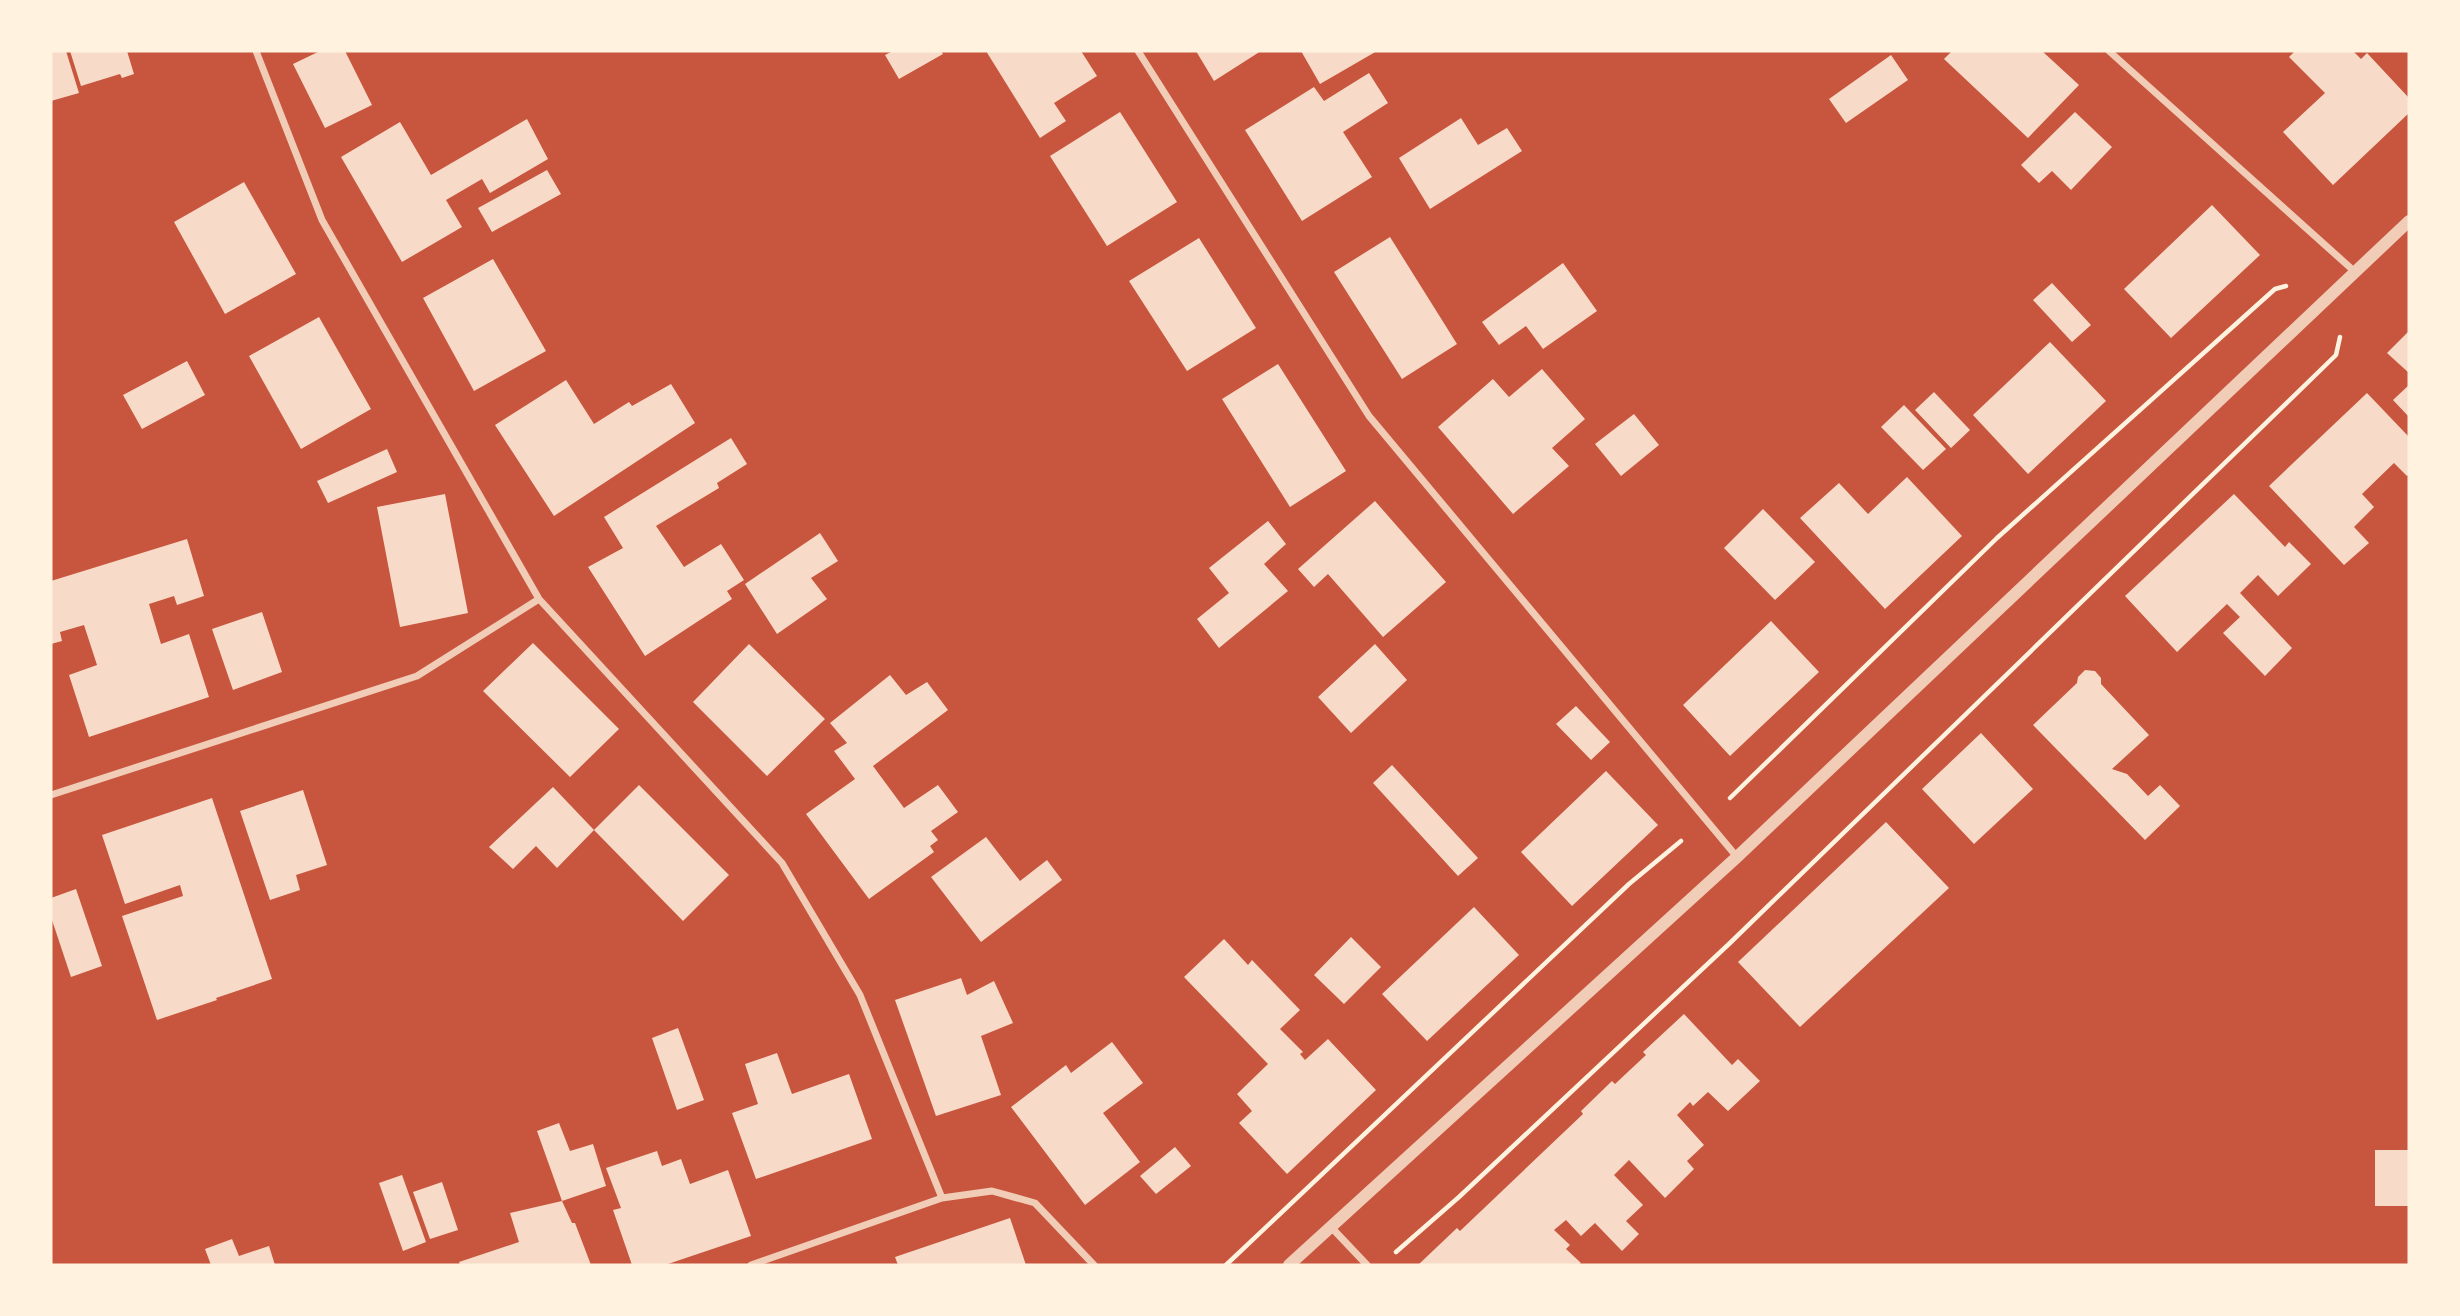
<svg xmlns="http://www.w3.org/2000/svg" width="2460" height="1316" font-family="Arial,sans-serif">
  <rect width="100%" height="100%" fill="#c8553d"/>
  <!-- building -->
  <path fill="#f7dbc8" d="M 51,51 L 66,51 L 79,93 L 51,101 Z
    M 70,51 L 127,51 L 134,74 L 122,78 L 120,74 L 81,86 Z
    M 320,51 L 345,51 L 372,105 L 325,128 L 293,64 Z
    M 893,51 L 941,51 L 943,54 L 899,79 L 885,55 Z
    M 986,51 L 1081,51 L 1097,76 L 1054,103 L 1066,121 L 1040,138 Z
    M 1196,51 L 1261,51 L 1214,81 Z
    M 1301,51 L 1377,51 L 1320,84 Z
    M 1952,51 L 2042,51 L 2079,85 L 2028,138 L 1944,59 Z
    M 2295,51 L 2353,51 L 2361,59 L 2367,53 L 2409,98 L 2409,113 L 2333,185 L 2283,132 L 2325,93 L 2289,57 Z
    M 1891,55 L 1908,80 L 1846,123 L 1829,99 Z
    M 1369,73 L 1388,103 L 1343,132 L 1372,177 L 1302,221 L 1245,130 L 1314,87 L 1324,101 Z
    M 1120,112 L 1177,202 L 1107,246 L 1050,156 Z
    M 2075,112 L 2112,147 L 2071,190 L 2052,171 L 2039,183 L 2021,165 Z
    M 1461,118 L 1478,145 L 1507,128 L 1522,151 L 1430,209 L 1399,158 Z
    M 527,119 L 548,159 L 490,193 L 482,179 L 446,200 L 462,227 L 402,262 L 341,157 L 400,122 L 431,175 Z
    M 547,170 L 561,194 L 492,232 L 478,208 Z
    M 244,182 L 296,274 L 225,314 L 174,222 Z
    M 2212,205 L 2260,255 L 2171,338 L 2124,289 Z
    M 1390,237 L 1457,344 L 1402,379 L 1334,272 Z
    M 1199,238 L 1256,328 L 1187,371 L 1129,281 Z
    M 493,259 L 546,351 L 474,391 L 423,298 Z
    M 1563,263 L 1597,311 L 1543,349 L 1526,326 L 1499,345 L 1482,322 Z
    M 2052,283 L 2091,325 L 2072,342 L 2033,300 Z
    M 319,317 L 371,409 L 301,449 L 249,356 Z
    M 2409,331 L 2409,373 L 2387,353 Z
    M 2050,342 L 2106,401 L 2028,474 L 1973,415 Z
    M 187,361 L 205,395 L 142,429 L 123,395 Z
    M 1278,364 L 1346,471 L 1290,507 L 1222,399 Z
    M 1542,369 L 1585,419 L 1552,448 L 1569,466 L 1513,514 L 1438,427 L 1493,379 L 1509,397 Z
    M 566,380 L 594,424 L 629,402 L 632,406 L 671,384 L 695,423 L 554,516 L 495,425 Z
    M 2409,385 L 2409,417 L 2393,400 Z
    M 1934,392 L 1970,430 L 1951,448 L 1915,410 Z
    M 2367,393 L 2409,437 L 2409,474 L 2407,476 L 2394,463 L 2362,494 L 2374,507 L 2354,527 L 2369,543 L 2344,565 L 2269,486 Z
    M 1904,405 L 1946,449 L 1923,470 L 1881,427 Z
    M 1634,414 L 1659,445 L 1621,476 L 1595,444 Z
    M 731,438 L 747,464 L 717,483 L 719,488 L 656,526 L 684,567 L 721,544 L 744,580 L 727,591 L 732,599 L 645,656 L 588,567 L 623,548 L 604,517 Z
    M 387,449 L 397,472 L 328,503 L 317,481 Z
    M 1907,477 L 1962,536 L 1885,609 L 1800,518 L 1839,483 L 1868,514 Z
    M 445,494 L 468,613 L 400,627 L 377,507 Z
    M 2234,494 L 2285,547 L 2289,542 L 2311,564 L 2278,596 L 2258,575 L 2240,593 L 2292,648 L 2265,676 L 2223,633 L 2240,617 L 2227,604 L 2177,652 L 2125,596 Z
    M 1375,501 L 1446,582 L 1383,637 L 1328,574 L 1314,587 L 1298,569 Z
    M 1763,509 L 1815,562 L 1775,600 L 1724,548 Z
    M 1268,521 L 1286,544 L 1264,564 L 1288,591 L 1219,648 L 1197,619 L 1229,593 L 1209,568 Z
    M 820,533 L 838,561 L 811,578 L 827,599 L 777,634 L 745,584 Z
    M 187,539 L 204,596 L 177,605 L 174,596 L 149,604 L 161,644 L 189,634 L 209,697 L 89,737 L 69,675 L 97,665 L 84,625 L 60,632 L 62,641 L 51,644 L 51,581 Z
    M 262,612 L 282,672 L 233,690 L 212,629 Z
    M 1771,621 L 1819,672 L 1730,756 L 1683,705 Z
    M 533,643 L 619,729 L 570,777 L 483,691 Z
    M 749,644 L 825,719 L 767,776 L 693,702 Z
    M 1375,644 L 1407,680 L 1351,733 L 1318,697 Z
    M 2085,670 L 2095,671 L 2101,678 L 2101,684 L 2149,735 L 2112,769 L 2127,774 L 2148,796 L 2160,785 L 2180,806 L 2145,840 L 2033,725 L 2077,683 L 2078,677 Z
    M 890,675 L 906,695 L 927,682 L 948,710 L 873,766 L 904,808 L 938,785 L 958,812 L 931,831 L 938,840 L 930,846 L 934,852 L 869,899 L 806,814 L 855,779 L 834,751 L 847,743 L 830,723 Z
    M 1576,706 L 1610,742 L 1591,760 L 1556,724 Z
    M 1981,733 L 2033,789 L 1974,844 L 1922,789 Z
    M 1392,765 L 1478,858 L 1458,876 L 1373,783 Z
    M 1606,771 L 1658,825 L 1572,906 L 1521,852 Z
    M 639,785 L 729,875 L 683,921 L 594,830 Z
    M 553,787 L 594,830 L 557,868 L 536,846 L 513,869 L 489,847 Z
    M 303,790 L 327,865 L 296,875 L 300,890 L 270,900 L 240,811 Z
    M 212,798 L 272,979 L 216,998 L 217,1000 L 157,1020 L 122,916 L 183,896 L 180,885 L 125,904 L 102,835 Z
    M 1886,822 L 1949,888 L 1800,1027 L 1738,962 Z
    M 986,837 L 1020,881 L 1047,860 L 1062,880 L 981,942 L 931,877 Z
    M 76,889 L 102,966 L 71,977 L 51,917 L 51,898 Z
    M 1474,907 L 1519,955 L 1427,1041 L 1382,994 Z
    M 1351,937 L 1381,967 L 1344,1004 L 1314,975 Z
    M 1224,939 L 1248,965 L 1252,960 L 1300,1010 L 1280,1029 L 1303,1052 L 1300,1054 L 1305,1060 L 1328,1039 L 1376,1090 L 1287,1174 L 1239,1123 L 1252,1111 L 1237,1094 L 1268,1064 L 1184,977 Z
    M 961,978 L 967,995 L 994,981 L 1013,1023 L 981,1036 L 1001,1095 L 936,1116 L 895,1000 Z
    M 1684,1014 L 1732,1065 L 1738,1059 L 1760,1081 L 1728,1111 L 1708,1092 L 1693,1106 L 1690,1102 L 1677,1115 L 1704,1145 L 1687,1161 L 1694,1169 L 1665,1198 L 1629,1160 L 1614,1175 L 1643,1205 L 1626,1221 L 1639,1234 L 1622,1251 L 1595,1223 L 1581,1236 L 1566,1220 L 1554,1230 L 1570,1245 L 1566,1249 L 1581,1263 L 1578,1265 L 1418,1265 L 1457,1228 L 1460,1231 L 1583,1114 L 1581,1111 L 1612,1081 L 1615,1084 L 1646,1055 L 1643,1052 Z
    M 678,1028 L 704,1100 L 677,1110 L 652,1038 Z
    M 1112,1042 L 1143,1083 L 1103,1113 L 1140,1162 L 1085,1205 L 1011,1107 L 1066,1065 L 1071,1073 Z
    M 777,1053 L 792,1094 L 849,1074 L 872,1139 L 756,1179 L 732,1113 L 758,1104 L 745,1064 Z
    M 559,1123 L 570,1151 L 593,1144 L 606,1186 L 562,1201 L 572,1223 L 575,1223 L 591,1265 L 460,1265 L 459,1262 L 519,1242 L 510,1213 L 562,1201 L 537,1131 Z
    M 1175,1147 L 1191,1166 L 1156,1194 L 1140,1176 Z
    M 2375,1150 L 2409,1150 L 2409,1206 L 2375,1206 Z
    M 657,1151 L 662,1166 L 681,1159 L 690,1184 L 728,1170 L 751,1236 L 665,1265 L 632,1265 L 613,1210 L 621,1208 L 606,1168 Z
    M 402,1175 L 426,1242 L 403,1251 L 379,1183 Z
    M 442,1182 L 458,1230 L 430,1239 L 413,1192 Z
    M 1010,1218 L 1026,1265 L 898,1265 L 895,1257 Z
    M 232,1239 L 239,1256 L 269,1246 L 275,1265 L 211,1265 L 205,1249 Z"/>
  <g fill="none" stroke-linecap="round" stroke-linejoin="round">
    <!-- path -->
    <path stroke="#fff3e0" stroke-width="4.5" d="M 1730,798 L 1997,538 L 2275,289 L 2286,286
      M 1396,1252 L 1459,1197 L 1730,943 L 2336,355 L 2340,337
      M 1226,1265 L 1629,884 L 1681,841"/>
    <!-- minor -->
    <path stroke="#f1ccb7" stroke-width="7" d="M 256,51 L 322,220 L 539,599 L 782,863 L 860,995 L 942,1198 L 992,1191 L 1035,1203 L 1094,1265
      M 1138,51 L 1369,416 L 1737,857
      M 2109,51 L 2354,271
      M 51,795 L 417,676 L 539,599
      M 1331,1227 L 1367,1265
      M 751,1265 L 942,1198"/>
    <!-- tertiary -->
    <path stroke="#f1ccb7" stroke-width="12" d="M 1289,1265 L 1737,857 L 2409,221"/>
  </g>
  <!-- border -->
  <rect width="2460" height="1316" fill="none" stroke="#fff3e0" stroke-width="105"/>
</svg>
